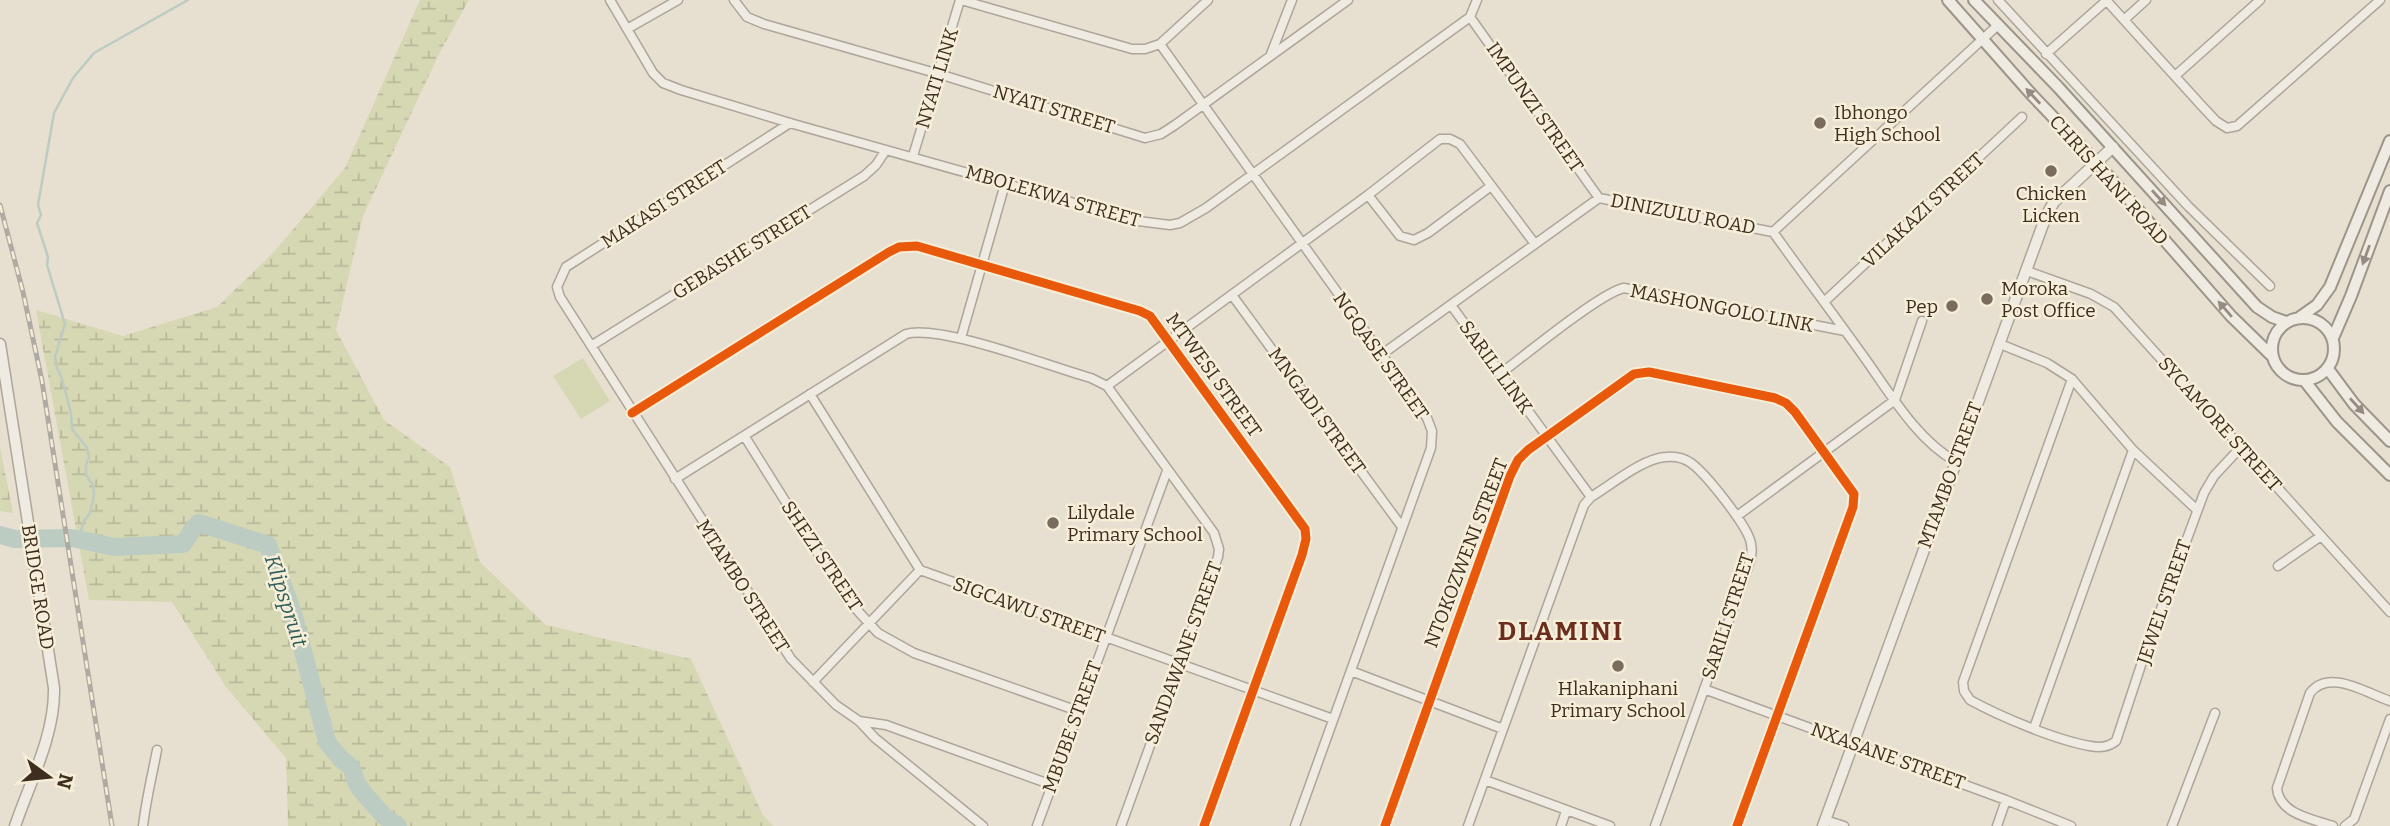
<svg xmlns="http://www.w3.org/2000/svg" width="2390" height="826" font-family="Bitter,serif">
  <defs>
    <pattern id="wetland-marsh" width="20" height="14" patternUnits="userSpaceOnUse" patternTransform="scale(1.75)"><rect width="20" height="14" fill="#d6d7b3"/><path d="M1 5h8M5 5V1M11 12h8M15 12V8" fill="none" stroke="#b9b99a"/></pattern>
  </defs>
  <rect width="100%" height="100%" fill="#e7e0d1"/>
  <!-- grass -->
  <path fill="#d6d7b3" d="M 583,358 L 610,401 L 581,419 L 553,376 Z"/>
  <!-- wetland -->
  <path fill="url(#wetland-marsh)" d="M 420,0 L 469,0 L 441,50 L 363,216 L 336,330 L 384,420 L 450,467 L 480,562 L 546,625 L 691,659 L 763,815 L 773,826 L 288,826 L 286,758 L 226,687 L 172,602 L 89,600 L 36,310 L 123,336 L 217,307 L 273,253 L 345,168 Z
    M 0,447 L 13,513 L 0,511 Z"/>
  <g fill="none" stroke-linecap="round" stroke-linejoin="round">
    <!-- stream -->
    <path stroke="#bcccc2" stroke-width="2.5" d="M 78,540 L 84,521 L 90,513 L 94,495 L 93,485 L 86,475 L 86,465 L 89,457 L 87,448 L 72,429 L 71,413 L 62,379 L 57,368 L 55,357 L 65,324 L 47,265 L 48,257 L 37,223 L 41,215 L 38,205 L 54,113 L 73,78 L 94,53 L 188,0"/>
    <!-- river -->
    <path stroke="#bcccc2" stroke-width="18" d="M 0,535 L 15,539 L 72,538 L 114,547 L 183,544 C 190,536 191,528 199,523 L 268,545 L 293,613 L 327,742 L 341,759 L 351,767 L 357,784 L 366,796 L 386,818 L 398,826"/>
    <defs>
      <path id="minor" d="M 610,0 L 653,73 L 663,83 L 681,90 L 790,123 L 1138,221 L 1170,225 L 1180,223 L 1206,208 L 1470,17 L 1477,0
        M 734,0 L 747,17 L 764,24 L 939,74 L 1145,138 L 1161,134 L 1175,125 L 1348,0
        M 961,0 L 1132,49 L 1145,49 L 1160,44 L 1208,0
        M 1998,0 L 2188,206 L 2270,286
        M 2106,0 L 2201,105 L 2216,121 L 2227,128 L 2237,126 L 2380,0
        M 1470,17 L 1599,198
        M 2125,19 L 2146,0
        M 627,29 L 678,0
        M 1160,44 L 1427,418 L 1432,431 L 1431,448 L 1295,826
        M 1271,54 L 1292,0
        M 2046,54 L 2106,1
        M 2175,76 L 2260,0
        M 790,123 L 566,267 L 557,287 L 560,297 L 791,659 L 836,705 L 859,721 L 875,738 L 983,826
        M 913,156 L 960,0
        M 1368,195 L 1400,236 L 1414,240 L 1428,233 L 1491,186
        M 1773,232 C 1803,274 1834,315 1864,357 C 1889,392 1917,440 1955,461
        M 2027,271 L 2091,294 L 2114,307 L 2390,612
        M 1232,295 L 1402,527
        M 1824,302 L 2022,117
        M 1451,305 L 1591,497
        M 961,338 L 1005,184
        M 2000,344 L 2047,363 L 2072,379 L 2133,450 L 2197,510
        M 591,346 L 864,176 L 876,165 L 886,150
        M 1381,355 L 1599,198 L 1773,232 L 1998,25
        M 1500,374 C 1524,356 1600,293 1624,288 L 1845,331
        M 2072,379 L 1963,682 L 1964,691 L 1970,700 C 2001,717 2056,740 2090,746 C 2100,748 2109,747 2116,741 L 2148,644 L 2204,493 L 2214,476 L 2240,448
        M 1107,386 L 1368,195 L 1440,139 L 1450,139 L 1460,144 L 1535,244
        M 810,394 L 920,570 L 1333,719
        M 632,413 L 889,252 L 899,247 L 917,246 L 1140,311 L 1150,316 L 1305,529 L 1306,539 L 1302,555 L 1204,826
        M 745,437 L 846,598 L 878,633 L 914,653 L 1078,711
        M 675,479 L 906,334 C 940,324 1051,367 1091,378 L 1107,386 L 1214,533 L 1219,549 L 1218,557 L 1121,826
        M 1737,516 L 1895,400 L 1922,321
        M 2278,566 L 2321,536
        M 1351,671 L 1503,729
        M 813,682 L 920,570
        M 1704,689 L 2006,800 L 2071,826
        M 859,721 L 886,725 L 1052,785
        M 2034,728 L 2133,450
        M 1485,780 L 1610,826
        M 1825,820 L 1844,826
        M 143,826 C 146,800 152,776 157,750
        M 1037,826 L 1167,471
        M 1385,826 L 1510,476 L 1518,460 L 1528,450 L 1634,374 L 1649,372 L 1775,398 L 1786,403 L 1795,412 L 1854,494 L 1853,507 L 1737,826
        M 1468,826 L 1584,505 L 1591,497 C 1611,485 1643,458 1666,457 C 1675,456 1684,458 1691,463 C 1705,473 1749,527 1751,544 C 1753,553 1750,561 1747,570 L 1655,826
        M 1561,826 L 1566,811
        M 1997,826 L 2006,800
        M 2172,826 L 2215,713
        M 2333,826 C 2312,819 2279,814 2277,788 L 2310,693 C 2329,668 2366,693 2390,701
        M 2345,826 L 2354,819 L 2390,719"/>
      <path id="tertiary" d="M 0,344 L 54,688 C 55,735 30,782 15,826
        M 1823,826 L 2046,216 L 2054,202 L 2113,147"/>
      <path id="secondary" d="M 1948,0 L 2032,95 L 2097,163 L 2231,316 L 2273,357
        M 1974,0 L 2058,87 L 2257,307 L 2272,317 L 2286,322
        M 2300,317 L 2317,305 L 2330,287 L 2390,141
        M2272 349a31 31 0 1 1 62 0a31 31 0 1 1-62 0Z
        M 2333,338 L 2351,296 L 2390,191
        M 2328,369 L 2354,404 L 2390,441
        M 2304,380 L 2337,422 L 2390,475"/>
    </defs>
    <!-- minor casing -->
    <use href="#minor" stroke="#ada599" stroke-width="11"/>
    <!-- tertiary casing -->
    <use href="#tertiary" stroke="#ada599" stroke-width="13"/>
    <!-- secondary casing -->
    <use href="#secondary" stroke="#9c958a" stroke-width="14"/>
    <!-- minor -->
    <use href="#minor" stroke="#efebe3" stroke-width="8"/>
    <!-- tertiary -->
    <use href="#tertiary" stroke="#efebe3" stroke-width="10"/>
    <!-- secondary -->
    <use href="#secondary" stroke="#efebe3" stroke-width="10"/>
    <defs>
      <path id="rail" d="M 0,205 L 23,292 L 42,381 L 112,826"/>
    </defs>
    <!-- rail casing -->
    <use href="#rail" stroke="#afaaa2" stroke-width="5"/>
    <!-- rail -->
    <use href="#rail" stroke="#f7eed8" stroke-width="2.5" stroke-dasharray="8" stroke-linecap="butt"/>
    <defs>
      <path id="cycleway" d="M 632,413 L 889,252 L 899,247 L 917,246 L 1140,311 L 1150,316 L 1305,529 L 1306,539 L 1302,555 L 1204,826
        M 1385,826 L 1510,476 L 1518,460 L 1528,450 L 1634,374 L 1649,372 L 1775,398 L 1786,403 L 1795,412 L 1854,494 L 1853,507 L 1737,826"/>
    </defs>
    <!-- cycleway casing -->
    <use href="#cycleway" stroke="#f7eed8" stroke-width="13"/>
    <!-- cycleway -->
    <use href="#cycleway" stroke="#e8590c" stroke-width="9"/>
  </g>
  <!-- one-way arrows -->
  <defs><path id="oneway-solid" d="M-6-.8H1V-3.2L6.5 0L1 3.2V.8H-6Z" transform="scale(1.75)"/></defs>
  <g fill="#968c82">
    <use href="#oneway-solid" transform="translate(2033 96) rotate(-133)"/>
    <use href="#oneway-solid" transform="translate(2159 198) rotate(48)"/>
    <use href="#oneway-solid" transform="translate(2366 255) rotate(110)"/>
    <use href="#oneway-solid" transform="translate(2225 309) rotate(-131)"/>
    <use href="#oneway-solid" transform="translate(2357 406) rotate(48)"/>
  </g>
  <!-- markers -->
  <g fill="#786c5e" stroke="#f7eed8" stroke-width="2.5">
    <circle cx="1820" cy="123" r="7"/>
    <circle cx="2051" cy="171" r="7"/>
    <circle cx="1987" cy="299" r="7"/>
    <circle cx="1952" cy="306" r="7"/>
    <circle cx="1053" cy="523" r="7"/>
    <circle cx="1618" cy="666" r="7"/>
  </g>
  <g text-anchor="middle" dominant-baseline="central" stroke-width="5" stroke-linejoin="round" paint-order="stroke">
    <!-- street labels -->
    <g font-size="19" fill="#3d2e20" stroke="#f7eed8">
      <text transform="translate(937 78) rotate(-73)">NYATI LINK</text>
      <text transform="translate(1535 107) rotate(55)">IMPUNZI STREET</text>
      <text transform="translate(1054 109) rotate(17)">NYATI STREET</text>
      <text transform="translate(2109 180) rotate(48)">CHRIS HANI ROAD</text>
      <text transform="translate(1053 196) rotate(16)">MBOLEKWA STREET</text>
      <text transform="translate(664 204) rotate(-33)">MAKASI STREET</text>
      <text transform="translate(1923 210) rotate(-43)">VILAKAZI STREET</text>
      <text transform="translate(1683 214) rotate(11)">DINIZULU ROAD</text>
      <text transform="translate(742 252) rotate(-32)">GEBASHE STREET</text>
      <text transform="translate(1722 308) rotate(11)">MASHONGOLO LINK</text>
      <text transform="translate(1381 356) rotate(55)">NGQASE STREET</text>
      <text transform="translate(1496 367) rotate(54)">SARILI LINK</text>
      <text transform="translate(1214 375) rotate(54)">MTWESI STREET</text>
      <text transform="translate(1317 411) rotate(54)">MNGADI STREET</text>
      <text transform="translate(2220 424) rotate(48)">SYCAMORE STREET</text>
      <text transform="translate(1950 475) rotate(-70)">MTAMBO STREET</text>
      <text transform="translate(1466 553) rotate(-69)">NTOKOZWENI STREET</text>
      <text transform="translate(822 556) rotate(56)">SHEZI STREET</text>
      <text transform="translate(743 586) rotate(57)">MTAMBO STREET</text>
      <text transform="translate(38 587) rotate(81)">BRIDGE ROAD</text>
      <text transform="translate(2164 602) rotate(-71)">JEWEL STREET</text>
      <text transform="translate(1029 610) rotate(20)">SIGCAWU STREET</text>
      <text transform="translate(1728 616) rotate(-72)">SARILI STREET</text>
      <text transform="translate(1183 653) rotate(-70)">SANDAWANE STREET</text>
      <text transform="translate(1072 727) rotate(-70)">MBUBE STREET</text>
      <text transform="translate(1888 756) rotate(20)">NXASANE STREET</text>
    </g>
    <!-- poi labels -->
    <g font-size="19" fill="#3d2e20" stroke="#f7eed8" text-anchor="start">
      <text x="1834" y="112">Ibhongo<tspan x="1834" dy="22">High School</tspan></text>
      <text x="2051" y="193" text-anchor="middle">Chicken<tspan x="2051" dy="22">Licken</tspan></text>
      <text x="2001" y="288">Moroka<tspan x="2001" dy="22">Post Office</tspan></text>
      <text x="1938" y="306" text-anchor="end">Pep</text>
      <text x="1067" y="512">Lilydale<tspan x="1067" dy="22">Primary School</tspan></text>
      <text x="1618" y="688" text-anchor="middle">Hlakaniphani<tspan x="1618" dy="22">Primary School</tspan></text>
    </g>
    <!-- water labels -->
    <g font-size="21" font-style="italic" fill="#2f5d5a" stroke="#f7eed8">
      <text transform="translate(286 601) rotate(72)">Klipspruit</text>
    </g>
    <!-- district labels -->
    <g font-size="26" font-weight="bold" letter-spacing="2" fill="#6b2e1e" stroke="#f7eed8">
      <text x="1561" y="631">DLAMINI</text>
    </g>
  </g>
  <!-- north arrow -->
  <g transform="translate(49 777) rotate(105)" stroke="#f7eed8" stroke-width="5" paint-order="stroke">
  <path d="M0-5L12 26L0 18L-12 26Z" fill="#3d2e20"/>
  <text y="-10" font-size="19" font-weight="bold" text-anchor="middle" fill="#3d2e20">N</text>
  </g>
</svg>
